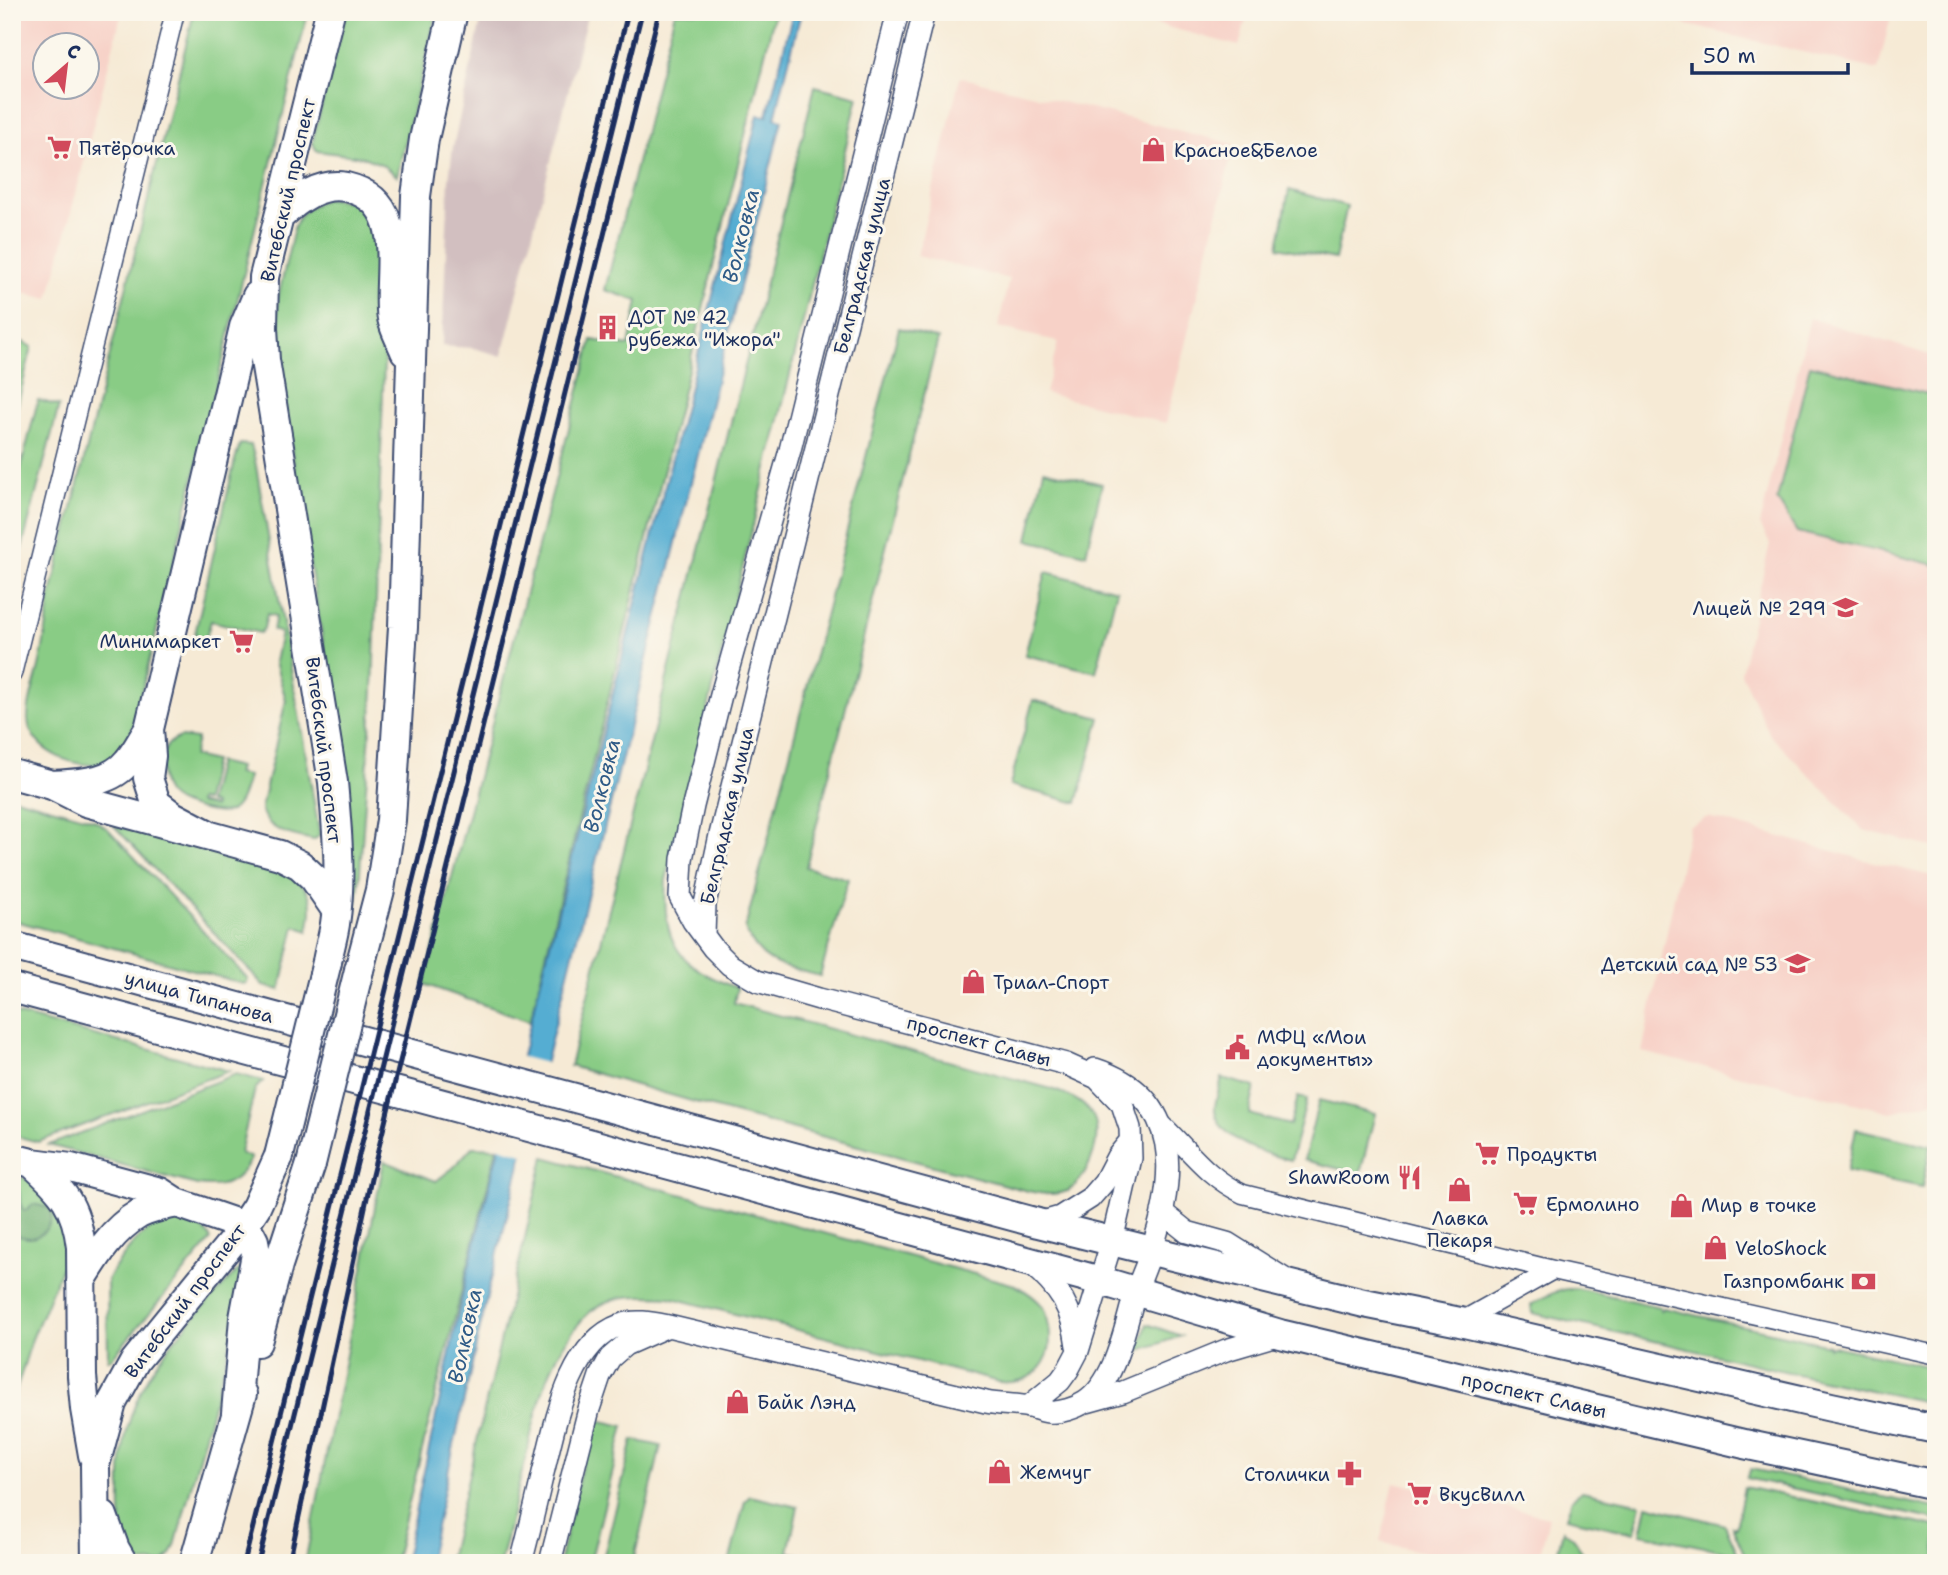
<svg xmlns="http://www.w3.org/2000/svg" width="1948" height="1575" font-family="'Shantell Sans',sans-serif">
  <rect width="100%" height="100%" fill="#fbf7ec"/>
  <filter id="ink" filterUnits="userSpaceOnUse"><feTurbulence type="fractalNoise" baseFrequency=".0143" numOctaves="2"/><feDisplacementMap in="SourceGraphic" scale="14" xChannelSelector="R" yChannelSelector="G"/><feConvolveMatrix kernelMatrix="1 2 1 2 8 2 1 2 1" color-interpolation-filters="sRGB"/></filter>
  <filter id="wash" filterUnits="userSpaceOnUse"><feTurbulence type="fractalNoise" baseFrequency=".00686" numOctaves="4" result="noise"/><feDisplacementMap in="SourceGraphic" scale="28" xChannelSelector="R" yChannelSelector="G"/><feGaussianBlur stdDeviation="1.57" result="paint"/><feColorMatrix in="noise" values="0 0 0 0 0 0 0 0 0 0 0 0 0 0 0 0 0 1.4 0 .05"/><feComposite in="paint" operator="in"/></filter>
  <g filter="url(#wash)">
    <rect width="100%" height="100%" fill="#f6ead5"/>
    <!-- built -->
    <path fill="#f7d1c7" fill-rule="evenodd" d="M 12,12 L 122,12 L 49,299 L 12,290 ZM 46,46 L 88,46 L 88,88 L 46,88 Z
      M 1120,12 L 1248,12 L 1239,46 L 1119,14 Z
      M 1633,12 L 1892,12 L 1878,70 Z
      M 960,77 L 1234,144 L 1166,423 L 1045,393 L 1058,342 L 998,327 L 1009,279 L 917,256 Z
      M 1810,318 L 1936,357 L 1936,848 L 1863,830 L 1770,735 L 1741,673 L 1770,543 L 1760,525 Z
      M 1708,817 L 1865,860 L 1936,877 L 1936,1101 L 1891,1112 L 1642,1052 L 1689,826 Z
      M 1394,1482 L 1549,1517 L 1538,1563 L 1451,1563 L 1452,1559 L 1380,1542 Z"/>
    <!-- industrial -->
    <path fill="#d2bfc0" d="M 483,12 L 588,12 L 502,356 L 473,348 L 442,346 L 449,179 L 453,147 Z"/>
    <!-- green -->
    <path fill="#89cc85" stroke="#527e72" stroke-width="2" d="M 194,12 L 308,12 L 134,723 C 131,731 130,742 126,749 C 104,782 30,758 28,720 C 27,703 35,684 39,667 C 44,644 48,622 50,598 Z
      M 346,12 L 437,12 L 397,176 L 381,164 L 363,157 L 317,151 L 313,144 L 314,135 Z
      M 675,12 L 775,12 L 530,1021 L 424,984 L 592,340 L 629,346 L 638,301 L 605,290 Z
      M 815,86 L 858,97 L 666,880 C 662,944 678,966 737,988 L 734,1003 L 1048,1088 C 1063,1093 1081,1099 1091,1113 C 1106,1132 1088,1181 1067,1191 C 1055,1196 1041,1194 1028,1191 L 719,1109 L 570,1066 Z
      M 1289,190 L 1347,206 L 1335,259 L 1278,247 Z
      M 327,198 L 353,202 L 372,219 L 387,271 L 373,690 L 359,886 L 354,920 L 352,920 L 348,789 L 305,536 L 276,349 L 278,298 L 294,228 C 301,209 310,207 327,198 Z
      M 899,328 L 938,339 L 806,867 L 848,879 L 820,976 C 783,966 762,967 745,929 Z
      M 12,339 L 21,341 L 32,347 L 12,427 Z
      M 1810,365 L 1936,396 L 1936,565 L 1797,532 L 1777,500 Z
      M 38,400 L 59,406 L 12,586 L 12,503 Z
      M 240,444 L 251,445 L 255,460 L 319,831 L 320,835 L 314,840 C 294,836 266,832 261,808 L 286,700 L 275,662 L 281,633 L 273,630 L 276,616 L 267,614 L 264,628 L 260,633 L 211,621 L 204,644 L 195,634 L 235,460 Z
      M 1044,470 L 1102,484 L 1086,554 L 1028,540 Z
      M 1046,572 L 1117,590 L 1096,672 L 1025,655 Z
      M 1033,700 L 1100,718 L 1077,803 L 1010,785 Z
      M 181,737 L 197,739 L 193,756 L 214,761 L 205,801 L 199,800 L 198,803 L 214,807 L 214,804 L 208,802 L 218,762 L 239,767 L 237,774 L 248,776 C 238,814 233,818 195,808 C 185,805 174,802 167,793 C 159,782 160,757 167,746 C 170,741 176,739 181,737 Z
      M 12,797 L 95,820 L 109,830 L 248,979 L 247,982 L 244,984 L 12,920 Z
      M 113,825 L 278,870 C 310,884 316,897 308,931 L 295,926 L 280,990 L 264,986 Z
      M 12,1013 L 229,1071 L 38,1142 L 12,1135 Z
      M 236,1074 L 263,1081 L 255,1089 L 240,1153 L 251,1158 C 239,1183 223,1189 197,1185 L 49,1145 Z
      M 1222,1078 L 1255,1087 L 1249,1114 L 1290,1125 L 1298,1097 L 1307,1099 L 1291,1160 C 1267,1155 1220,1141 1215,1111 C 1214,1102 1220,1087 1222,1078 Z
      M 1319,1100 L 1375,1114 L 1360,1174 L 1304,1160 Z
      M 1856,1129 L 1931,1146 L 1922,1187 L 1847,1171 Z
      M 472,1147 L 497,1148 L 394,1563 L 305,1563 L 384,1161 L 436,1181 L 453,1168 Z
      M 544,1157 L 1015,1285 C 1026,1291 1039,1299 1045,1310 C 1047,1315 1048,1322 1049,1327 C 1055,1362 1034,1385 999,1382 L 669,1297 C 646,1296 622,1293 601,1305 C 588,1311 579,1323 571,1334 C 542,1375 536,1417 524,1464 C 516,1497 508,1530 500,1563 L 448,1563 Z
      M 12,1175 L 31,1180 L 57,1207 L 68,1243 L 66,1257 L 32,1339 L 12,1404 Z
      M 166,1219 C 181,1219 206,1224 211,1240 L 111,1359 L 108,1359 L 107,1283 L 108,1278 C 123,1255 140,1230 166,1219 Z
      M 242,1266 L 250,1269 L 175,1546 L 171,1555 L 163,1563 L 135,1563 C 131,1553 125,1543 122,1533 C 120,1520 121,1504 121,1490 C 117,1387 177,1336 242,1266 Z
      M 1576,1288 L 1660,1307 L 1660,1310 L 1662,1310 L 1663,1308 L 1829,1345 L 1829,1347 L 1833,1346 L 1936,1368 L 1936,1404 L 1827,1381 L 1532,1313 L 1531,1305 C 1544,1296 1560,1289 1576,1288 Z
      M 1147,1324 L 1181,1336 L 1138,1351 Z
      M 593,1419 L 624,1426 L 590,1563 L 559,1563 Z
      M 633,1440 L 661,1446 L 633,1563 L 602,1563 Z
      M 1751,1469 L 1936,1508 L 1936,1520 L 1746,1478 Z
      M 1744,1487 L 1936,1527 L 1936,1563 L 1779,1563 L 1745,1556 L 1732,1526 L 1736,1527 Z
      M 1582,1491 L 1641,1504 L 1635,1533 L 1566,1518 L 1572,1499 Z
      M 750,1496 L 798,1507 L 788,1552 L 837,1563 L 729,1563 L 745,1501 Z
      M 1647,1505 L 1725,1525 L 1738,1554 L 1641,1534 Z
      M 1563,1530 L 1571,1536 L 1590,1563 L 1555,1563 Z"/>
    <!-- forest -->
    <path fill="#6eb072" stroke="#447068" stroke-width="2" d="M 12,1182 C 25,1189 15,1203 25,1211 L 33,1204 L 50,1208 C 56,1221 44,1237 30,1238 C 23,1238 19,1235 12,1236 Z"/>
    <!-- water -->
    <path fill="#55add2" stroke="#386e98" stroke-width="2" d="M 793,12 L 801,12 L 775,118 L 782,120 L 487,1296 L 428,1563 L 404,1563 L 465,1283 L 758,115 L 767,116 Z"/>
    <!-- pier -->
    <path fill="#f6ead5" d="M 518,1056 L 549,1064 L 526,1155 L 496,1146 Z"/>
  </g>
  <g filter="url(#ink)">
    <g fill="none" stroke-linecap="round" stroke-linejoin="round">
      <defs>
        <path id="minor" d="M 12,674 L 175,12
          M 1162,1124 C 1190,1151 1207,1177 1243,1194 L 1553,1270
          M 1460,1322 L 1553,1270 L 1936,1355"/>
        <path id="tertiary" d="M 898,12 L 790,450 L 721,695 L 693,806 L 682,859 L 680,897 L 693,921 L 713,948 L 730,965 L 757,981 L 819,999 L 1066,1064 L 1097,1078 L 1122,1104 L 1130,1128 L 1131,1158 L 1112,1241 L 1078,1351 L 1068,1370 L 1060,1381 L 1028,1407
          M 704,936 L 705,904 L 720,835 L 924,12
          M 1162,1212 L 1187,1232 L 1227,1243 L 1283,1278
          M 1039,1223 L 1060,1217 L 1090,1198 L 1104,1182 L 1117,1157 L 1130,1141
          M 1031,1264 C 1060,1289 1072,1307 1077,1346
          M 1087,1402 L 1123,1392 L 1226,1350 L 1280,1334
          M 521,1563 C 529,1533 536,1503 543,1473 C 555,1426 568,1344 620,1325 C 635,1319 653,1323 668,1326 L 986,1402 C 1000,1405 1015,1404 1029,1407 C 1035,1408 1042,1412 1049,1412 C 1060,1413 1076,1408 1085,1402 C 1115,1382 1124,1331 1134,1297 C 1139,1282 1146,1267 1151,1252 C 1176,1178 1184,1098 1095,1069
          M 550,1563 L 589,1409 L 600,1376 L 610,1358 L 625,1345 L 668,1326"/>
        <path id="primary" d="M 280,216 C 298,199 320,182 346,187 C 407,201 388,265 391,310 C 391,323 400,339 405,351
          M 12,774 L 52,785 L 86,802 L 280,855 L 300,865 L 314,878 L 336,910
          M 52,785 C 78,783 110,784 128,761 C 136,752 142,739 149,729
          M 207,834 L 173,816 L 156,803 L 148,778 L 151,756 L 149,729 L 244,327 L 257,296
          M 12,946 L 1038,1223 L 1364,1303 L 1460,1322 L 1831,1407 L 1936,1429
          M 327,962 C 329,950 333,937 335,924 C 342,878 337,829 333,782 L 265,360 L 263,328 L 264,277 L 330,12
          M 359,970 L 380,890 L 391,820 L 403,627 L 416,196 L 424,139 L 453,12
          M 12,988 L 1101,1281 L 1280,1334 L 1744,1444 L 1936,1485
          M 12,1158 L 32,1163 L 71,1168 L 160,1192 L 177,1203 L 238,1224 L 251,1235 L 254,1241 L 256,1254 L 244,1318 L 236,1413
          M 32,1163 C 63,1191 76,1205 81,1247 L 82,1376 L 85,1409 L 93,1455
          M 81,1281 C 96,1256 113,1229 139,1214 C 151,1208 164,1206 177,1203
          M 257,1342 L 278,1265 L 311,1164
          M 103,1516 L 115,1549 L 123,1563
          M 96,1563 L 95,1465 L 112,1403 L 135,1361 L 236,1237 L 256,1207 L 279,1156
          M 194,1563 L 242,1394"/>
      </defs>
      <!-- minor casing -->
      <use href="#minor" stroke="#3c4b70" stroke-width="21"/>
      <!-- tertiary casing -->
      <use href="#tertiary" stroke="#3c4b70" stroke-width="24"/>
      <!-- primary casing -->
      <use href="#primary" stroke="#3c4b70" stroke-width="32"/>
      <!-- minor -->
      <use href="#minor" stroke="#fff" stroke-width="18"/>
      <!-- tertiary -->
      <use href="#tertiary" stroke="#fff" stroke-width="21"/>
      <!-- primary -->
      <use href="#primary" stroke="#fff" stroke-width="28"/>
      <!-- rail -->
      <path stroke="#1b2f5e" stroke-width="5" d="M 244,1563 L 628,12
        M 258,1563 L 642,12
        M 289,1563 L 371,1179 L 659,12"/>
      <defs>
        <path id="primary-bridge" d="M 279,1156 L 327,962
          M 311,1164 L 359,970"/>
      </defs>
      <!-- primary-bridge casing -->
      <use href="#primary-bridge" stroke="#3c4b70" stroke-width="32" stroke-linecap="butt"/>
      <!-- primary-bridge -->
      <use href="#primary-bridge" stroke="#fff" stroke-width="28"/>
    </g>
  </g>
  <!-- icons -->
  <defs>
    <symbol id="supermarket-bare" viewBox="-9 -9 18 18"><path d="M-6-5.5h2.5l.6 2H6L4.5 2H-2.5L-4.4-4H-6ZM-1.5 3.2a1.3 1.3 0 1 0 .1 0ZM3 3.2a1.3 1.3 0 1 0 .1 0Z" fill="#d1495b" stroke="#fbf7ec" stroke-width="2.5" paint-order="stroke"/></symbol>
    <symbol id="shop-bare" viewBox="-9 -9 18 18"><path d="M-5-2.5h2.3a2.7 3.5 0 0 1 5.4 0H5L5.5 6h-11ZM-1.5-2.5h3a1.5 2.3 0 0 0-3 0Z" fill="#d1495b" stroke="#fbf7ec" stroke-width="2.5" paint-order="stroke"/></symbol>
    <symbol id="building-bare" viewBox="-9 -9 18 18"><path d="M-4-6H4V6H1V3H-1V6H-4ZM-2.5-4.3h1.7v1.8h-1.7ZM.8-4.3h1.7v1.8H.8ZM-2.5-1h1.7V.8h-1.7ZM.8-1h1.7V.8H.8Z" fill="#d1495b" stroke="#fbf7ec" stroke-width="2.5" paint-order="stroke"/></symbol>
    <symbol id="school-bare" viewBox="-9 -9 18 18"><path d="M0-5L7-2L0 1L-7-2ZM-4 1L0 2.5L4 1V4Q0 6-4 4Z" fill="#d1495b" stroke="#fbf7ec" stroke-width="2.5" paint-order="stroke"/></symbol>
    <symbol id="civic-bare" viewBox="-9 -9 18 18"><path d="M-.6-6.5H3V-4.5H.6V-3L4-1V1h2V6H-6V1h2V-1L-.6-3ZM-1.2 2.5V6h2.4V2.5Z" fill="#d1495b" stroke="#fbf7ec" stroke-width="2.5" paint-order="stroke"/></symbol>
    <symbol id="restaurant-bare" viewBox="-9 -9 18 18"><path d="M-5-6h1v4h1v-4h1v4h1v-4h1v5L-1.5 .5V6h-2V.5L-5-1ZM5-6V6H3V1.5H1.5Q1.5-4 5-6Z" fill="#d1495b" stroke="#fbf7ec" stroke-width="2.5" paint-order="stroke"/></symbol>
    <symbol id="bank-bare" viewBox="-9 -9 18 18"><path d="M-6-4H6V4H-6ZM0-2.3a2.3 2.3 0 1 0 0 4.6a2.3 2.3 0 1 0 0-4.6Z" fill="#d1495b" stroke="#fbf7ec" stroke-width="2.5" paint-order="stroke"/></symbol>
    <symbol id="pharmacy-bare" viewBox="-9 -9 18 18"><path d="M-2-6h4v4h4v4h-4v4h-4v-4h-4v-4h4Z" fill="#d1495b" stroke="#fbf7ec" stroke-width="2.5" paint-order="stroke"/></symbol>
  </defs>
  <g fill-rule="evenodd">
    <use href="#supermarket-bare" x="42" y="130" width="35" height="35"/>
    <use href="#shop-bare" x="1136" y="132" width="35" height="35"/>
    <use href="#building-bare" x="590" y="310" width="35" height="35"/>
    <use href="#school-bare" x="1828" y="590" width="35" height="35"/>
    <use href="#supermarket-bare" x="224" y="624" width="35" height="35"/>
    <use href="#school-bare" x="1780" y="946" width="35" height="35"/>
    <use href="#shop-bare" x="956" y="964" width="35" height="35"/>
    <use href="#civic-bare" x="1220" y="1030" width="35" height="35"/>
    <use href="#supermarket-bare" x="1470" y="1136" width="35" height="35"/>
    <use href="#restaurant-bare" x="1392" y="1160" width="35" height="35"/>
    <use href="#shop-bare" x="1442" y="1172" width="35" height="35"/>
    <use href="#supermarket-bare" x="1508" y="1186" width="35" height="35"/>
    <use href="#shop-bare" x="1664" y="1188" width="35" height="35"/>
    <use href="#shop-bare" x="1698" y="1230" width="35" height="35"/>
    <use href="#bank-bare" x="1846" y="1264" width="35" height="35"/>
    <use href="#shop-bare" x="720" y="1384" width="35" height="35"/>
    <use href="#shop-bare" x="982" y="1454" width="35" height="35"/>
    <use href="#pharmacy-bare" x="1332" y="1456" width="35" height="35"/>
    <use href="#supermarket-bare" x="1402" y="1476" width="35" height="35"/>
  </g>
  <g text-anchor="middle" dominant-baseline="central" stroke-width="6" stroke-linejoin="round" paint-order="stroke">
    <!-- poi labels -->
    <g font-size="19" fill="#1b2f5e" stroke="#fbf7ec" text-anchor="start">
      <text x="79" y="148">Пятёрочка</text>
      <text x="1174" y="150">Красное&amp;Белое</text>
      <text x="628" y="317">ДОТ № 42<tspan x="628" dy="22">рубежа "Ижора"</tspan></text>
      <text x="1826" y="608" text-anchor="end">Лицей № 299</text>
      <text x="221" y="641" text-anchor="end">Минимаркет</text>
      <text x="1778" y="964" text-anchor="end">Детский сад № 53</text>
      <text x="993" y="982">Триал-Спорт</text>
      <text x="1257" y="1037">МФЦ «Мои<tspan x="1257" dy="22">документы»</tspan></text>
      <text x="1507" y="1154">Продукты</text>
      <text x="1390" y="1177" text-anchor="end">ShawRoom</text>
      <text x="1546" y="1204">Ермолино</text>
      <text x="1701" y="1205">Мир в точке</text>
      <text x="1460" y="1218" text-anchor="middle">Лавка<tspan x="1460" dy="22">Пекаря</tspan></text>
      <text x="1735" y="1248">VeloShock</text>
      <text x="1844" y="1281" text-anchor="end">Газпромбанк</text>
      <text x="757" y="1402">Байк Лэнд</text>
      <text x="1020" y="1472">Жемчуг</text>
      <text x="1330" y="1474" text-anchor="end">Столички</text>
      <text x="1439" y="1494">ВкусВилл</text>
    </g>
    <!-- street labels -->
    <g font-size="19" fill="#1b2f5e" stroke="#fbf7ec">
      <text transform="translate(288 190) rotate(-77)">Витебский проспект</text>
      <text transform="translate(862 266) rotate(-76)">Белградская улица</text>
      <text transform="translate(324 750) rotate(83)">Витебский проспект</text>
      <text transform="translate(727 816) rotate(-77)">Белградская улица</text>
      <text transform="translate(199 997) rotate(15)">улица Типанова</text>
      <text transform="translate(979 1041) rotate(15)">проспект Славы</text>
      <text transform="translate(185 1301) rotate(-53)">Витебский проспект</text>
      <text transform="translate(1534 1395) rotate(13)">проспект Славы</text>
    </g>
    <!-- water labels -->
    <g font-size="21" font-style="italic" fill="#2f5b87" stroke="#fbf7ec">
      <text transform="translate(741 236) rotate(-76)">Волковка</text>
      <text transform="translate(602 786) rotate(-76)">Волковка</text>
      <text transform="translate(465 1336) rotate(-78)">Волковка</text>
    </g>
  </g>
  <!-- margin -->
  <rect width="1948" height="1575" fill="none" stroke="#fbf7ec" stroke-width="42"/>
  <!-- north arrow -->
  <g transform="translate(66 66) rotate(28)"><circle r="33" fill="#fbf7ec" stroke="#a1a7b3" stroke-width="2"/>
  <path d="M0-5L12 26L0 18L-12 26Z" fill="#d1495b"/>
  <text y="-10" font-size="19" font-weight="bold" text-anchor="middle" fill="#1b2f5e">С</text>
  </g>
  <!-- scale -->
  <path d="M1692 63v10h156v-10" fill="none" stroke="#1b2f5e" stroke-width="3.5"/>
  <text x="1703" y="63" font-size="21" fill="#1b2f5e" stroke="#fbf7ec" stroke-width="5" paint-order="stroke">50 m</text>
</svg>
